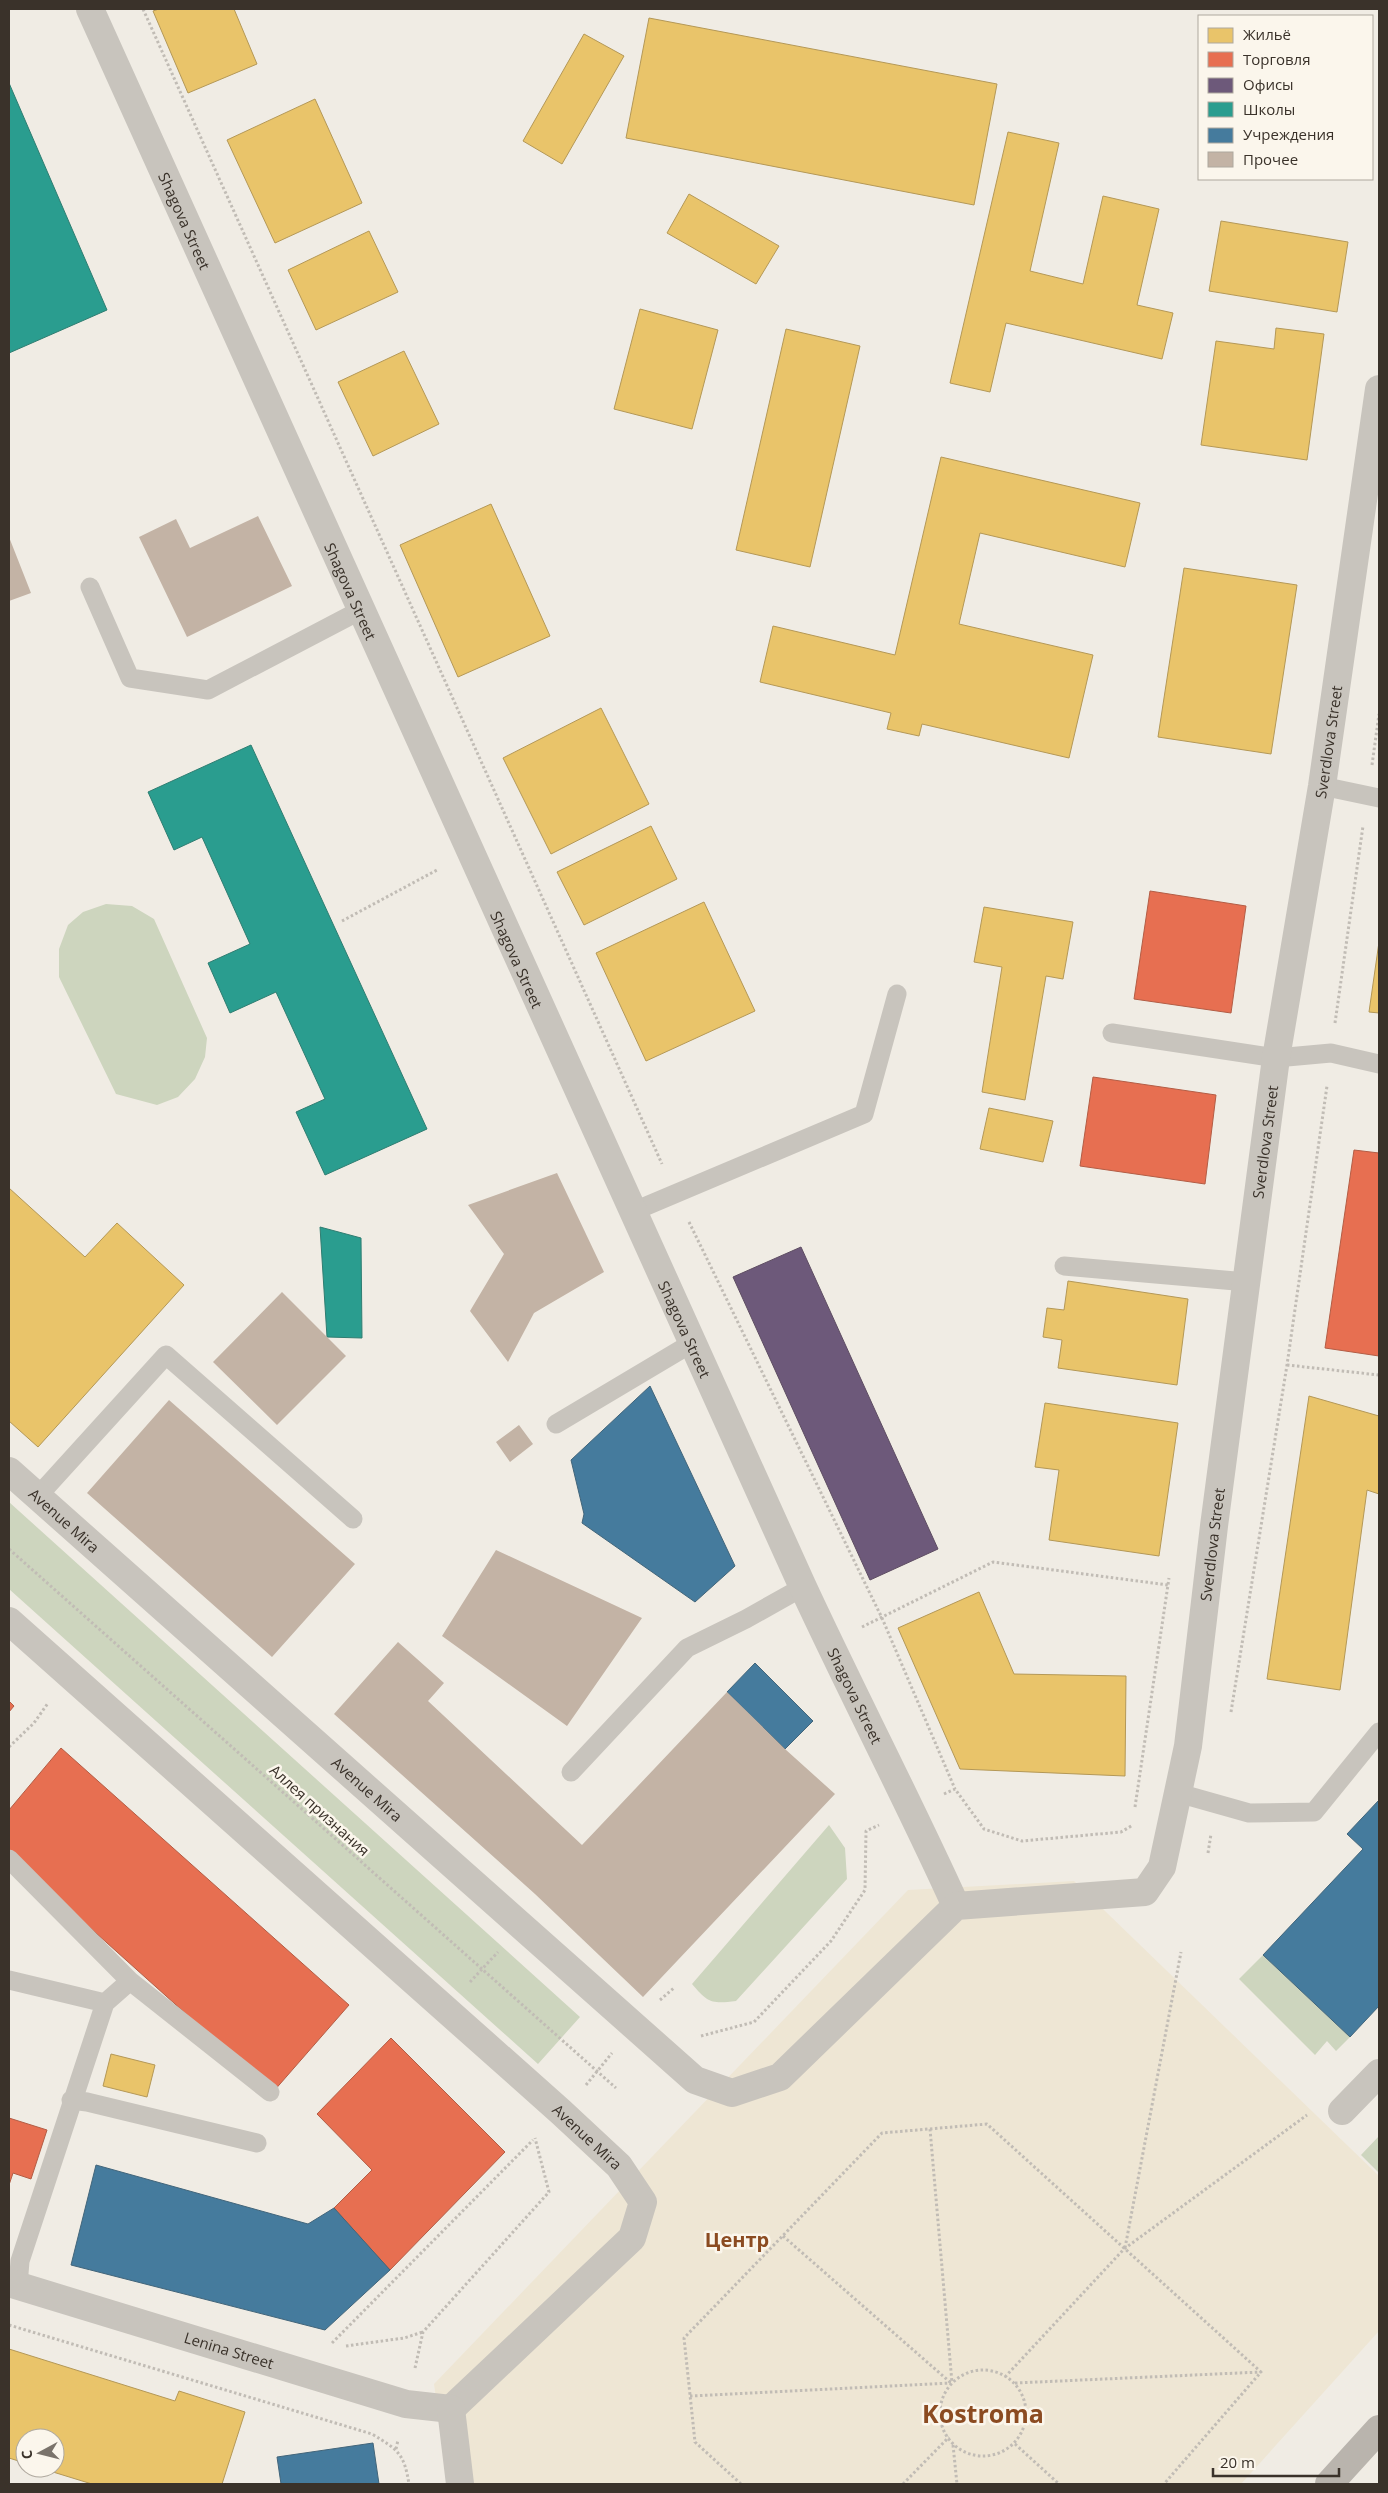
<svg xmlns="http://www.w3.org/2000/svg" width="1388" height="2493" font-family="'Open Sans',sans-serif">
  <rect width="100%" height="100%" fill="#f0ece4"/>
  <!-- green -->
  <path fill="#cdd5be" d="M 106,904 L 132,906 L 154,919 L 207,1038 L 205,1057 L 195,1079 L 178,1097 L 157,1105 L 116,1094 L 59,977 L 59,949 L 68,925 L 83,912 Z
    M 9,1502 L 580,2017 L 538,2064 L 9,1589 Z
    M 829,1825 L 845,1848 L 847,1879 L 736,2001 C 712,2004 708,2003 692,1984 Z
    M 1263,1955 L 1350,2037 L 1336,2051 L 1327,2041 L 1315,2055 L 1239,1979 Z
    M 1379,2136 L 1379,2173 L 1361,2155 Z"/>
  <!-- plaza -->
  <path fill="#eee6d4" d="M 1074,1881 L 1379,2176 L 1379,2331 L 1241,2484 L 448,2484 L 434,2384 L 908,1890 Z"/>
  <!-- homes -->
  <path fill="#e9c46a" stroke="#b49857" d="M 159,9 L 234,9 L 257,64 L 188,93 L 153,11 Z
    M 649,18 L 997,84 L 974,205 L 626,138 Z
    M 584,34 L 624,56 L 562,164 L 523,141 Z
    M 315,99 L 362,203 L 275,243 L 227,140 Z
    M 1008,132 L 1059,143 L 1030,271 L 1083,284 L 1103,196 L 1159,209 L 1137,305 L 1173,313 L 1162,359 L 1006,323 L 990,392 L 950,383 Z
    M 689,194 L 779,246 L 756,284 L 667,233 Z
    M 1221,221 L 1348,242 L 1337,312 L 1209,291 Z
    M 369,231 L 398,292 L 316,330 L 288,270 Z
    M 640,309 L 718,330 L 692,429 L 614,409 Z
    M 1276,328 L 1324,334 L 1307,460 L 1201,445 L 1216,341 L 1274,349 Z
    M 786,329 L 860,346 L 810,567 L 736,550 Z
    M 404,351 L 439,424 L 373,456 L 338,382 Z
    M 941,457 L 1140,503 L 1125,567 L 980,533 L 959,624 L 1093,655 L 1069,758 L 922,724 L 919,736 L 887,729 L 891,713 L 760,682 L 773,626 L 895,655 Z
    M 491,504 L 550,636 L 458,677 L 400,545 Z
    M 1184,568 L 1297,585 L 1271,754 L 1158,737 Z
    M 601,708 L 649,804 L 551,854 L 503,758 Z
    M 651,826 L 677,879 L 584,925 L 557,872 Z
    M 704,902 L 755,1011 L 646,1061 L 596,953 Z
    M 984,907 L 1073,922 L 1063,979 L 1046,976 L 1025,1100 L 982,1092 L 1002,967 L 974,962 Z
    M 1379,942 L 1379,1013 L 1369,1012 Z
    M 989,1108 L 1053,1121 L 1043,1162 L 980,1149 Z
    M 9,1188 L 85,1257 L 117,1223 L 184,1285 L 38,1447 L 9,1421 Z
    M 1068,1281 L 1188,1299 L 1177,1385 L 1058,1368 L 1062,1340 L 1043,1337 L 1047,1308 L 1064,1310 Z
    M 1309,1396 L 1379,1416 L 1379,1494 L 1367,1490 L 1340,1690 L 1267,1679 Z
    M 1045,1403 L 1178,1423 L 1159,1556 L 1049,1540 L 1059,1470 L 1035,1467 Z
    M 979,1592 L 1014,1674 L 1126,1676 L 1125,1776 L 960,1769 L 898,1628 Z
    M 111,2054 L 155,2065 L 147,2097 L 103,2086 Z
    M 9,2349 L 175,2401 L 179,2391 L 245,2412 L 222,2484 L 92,2484 L 40,2468 L 55,2468 L 55,2438 L 25,2438 L 25,2463 L 9,2458 Z"/>
  <!-- shops -->
  <path fill="#e76f51" stroke="#b35d45" d="M 1150,891 L 1246,906 L 1231,1013 L 1134,999 Z
    M 1093,1077 L 1216,1095 L 1205,1184 L 1080,1166 Z
    M 1354,1150 L 1379,1153 L 1379,1356 L 1325,1348 Z
    M 9,1701 L 14,1706 L 9,1712 Z
    M 61,1748 L 349,2005 L 273,2092 L 9,1855 L 9,1810 Z
    M 391,2038 L 505,2152 L 390,2270 L 334,2208 L 372,2170 L 317,2114 Z
    M 9,2118 L 47,2130 L 31,2179 L 13,2173 L 9,2185 Z"/>
  <!-- offices -->
  <path fill="#6d597a" stroke="#5e4d62" d="M 801,1247 L 938,1549 L 870,1580 L 733,1277 Z"/>
  <!-- schools -->
  <path fill="#2a9d8f" stroke="#2f7d71" d="M 9,83 L 107,310 L 9,353 Z
    M 251,745 L 427,1129 L 325,1175 L 296,1112 L 325,1099 L 276,992 L 230,1013 L 208,963 L 250,944 L 202,837 L 174,850 L 148,792 Z
    M 320,1227 L 361,1238 L 362,1338 L 327,1337 Z"/>
  <!-- public -->
  <path fill="#457b9d" stroke="#42657a" d="M 650,1386 L 735,1566 L 695,1602 L 582,1523 L 584,1514 L 571,1460 Z
    M 755,1663 L 813,1721 L 785,1749 L 727,1692 Z
    M 1379,1800 L 1379,2006 L 1350,2037 L 1263,1955 L 1363,1849 L 1347,1834 Z
    M 96,2165 L 308,2224 L 334,2208 L 390,2270 L 325,2330 L 71,2265 Z
    M 373,2443 L 379,2484 L 281,2484 L 277,2457 Z"/>
  <!-- building -->
  <path fill="#c3b3a5" d="M 258,516 L 292,586 L 187,637 L 139,537 L 176,519 L 190,548 Z
    M 9,537 L 31,593 L 9,601 Z
    M 557,1173 L 604,1272 L 534,1313 L 508,1362 L 470,1311 L 504,1254 L 468,1205 Z
    M 282,1292 L 346,1356 L 277,1425 L 213,1362 Z
    M 169,1400 L 355,1564 L 272,1657 L 87,1493 Z
    M 519,1425 L 533,1444 L 510,1462 L 496,1442 Z
    M 496,1550 L 642,1618 L 567,1726 L 442,1636 Z
    M 398,1642 L 444,1683 L 428,1701 L 582,1845 L 727,1692 L 785,1749 L 835,1794 L 643,1997 L 535,1894 L 334,1714 Z"/>
  <g fill="none" stroke-linecap="round" stroke-linejoin="round">
    <!-- path -->
    <path stroke="#c1bcb5" stroke-width="3" stroke-dasharray="2.5 2.5" stroke-linecap="butt" d="M 143,9 L 662,1164
      M 1372,765 L 1379,714
      M 342,921 L 437,870
      M 1335,1023 L 1363,826
      M 689,1222 L 882,1618 L 955,1789
      M 1287,1365 L 1379,1375
      M 9,1549 L 616,2088
      M 862,1627 L 993,1562 L 1168,1585
      M 1231,1712 L 1287,1365 L 1327,1086
      M 9,1747 L 34,1723 L 48,1703
      M 944,1794 L 955,1789 L 984,1829 L 1022,1841 L 1121,1832 L 1133,1825
      M 1135,1807 L 1169,1578
      M 1208,1853 L 1211,1834
      M 470,1982 L 498,1952
      M 660,2000 L 675,1987
      M 701,2036 L 754,2022 L 831,1941 L 865,1890 L 866,1831 L 879,1825
      M 586,2085 L 612,2053
      M 930,2129 L 952,2383
      M 783,2236 L 951,2383
      M 1125,2248 L 1181,1952
      M 9,2325 L 372,2434 C 398,2450 404,2453 409,2484
      M 332,2343 L 533,2140
      M 346,2346 L 404,2338 L 423,2332
      M 415,2368 L 423,2332 L 549,2192 L 535,2138
      M940 2413a43 43 0 1 1 86 0a43 43 0 1 1-86 0Z
      M 1005,2377 L 1124,2249 L 1307,2115
      M 1015,2383 L 1261,2372
      M 690,2396 L 951,2383
      M 1015,2444 L 1059,2484
      M 953,2445 L 957,2484
      M 396,2449 L 398,2440
      M 741,2484 L 695,2442 L 684,2338 L 882,2133 L 987,2124 L 1261,2372 L 1164,2484
      M 903,2484 L 949,2437"/>
    <!-- service -->
    <path stroke="#c8c4bd" stroke-width="19" d="M 90,587 L 130,678 L 208,690 L 359,611
      M 1322,786 L 1379,798
      M 1112,1033 L 1276,1058 L 1331,1053 L 1379,1064
      M 632,1212 L 864,1114 L 897,994
      M 1064,1266 L 1247,1282
      M 556,1424 L 692,1343
      M 38,1496 L 166,1355 L 353,1519
      M 571,1772 L 687,1648 L 746,1619 L 803,1587
      M 1178,1793 L 1249,1813 L 1314,1812 L 1379,1732
      M 9,1859 L 130,1981
      M 9,1980 L 105,2003 L 20,2261 L 18,2286
      M 105,2003 L 130,1981 L 270,2092
      M 71,2100 L 87,2102 L 257,2143"/>
    <!-- minor -->
    <path stroke="#c8c4bd" stroke-width="28" d="M 1342,2111 L 1379,2073"/>
    <!-- tertiary -->
    <g stroke="#c8c4bd" stroke-width="28">
      <path id="s1" d="M 90,9 C 325,535 561,1061 802,1585 C 852,1693 907,1798 956,1906"/>
      <path id="s2" d="M 9,1471 L 695,2080 L 732,2093 L 780,2077 L 956,1906 L 1145,1892 L 1162,1867 L 1188,1746 L 1214,1526 L 1276,1058 L 1322,786 L 1379,389"/>
      <path id="s3" d="M 9,1621 L 561,2112 L 619,2166 L 643,2202 L 632,2238 L 451,2409"/>
      <path id="s4" d="M 9,2283 L 406,2404 L 451,2409"/>
      <path d="M 451,2409 L 460,2484"/>
    </g>
    <!-- secondary -->
    <path stroke="#b9b4ad" stroke-width="28" d="M 1329,2484 L 1379,2429"/>
  </g>
  <g text-anchor="middle" dominant-baseline="central" stroke-width="5" stroke-linejoin="round" paint-order="stroke">
    <!-- street labels -->
    <g font-size="15" fill="#3a322a" stroke="#fbf6ec">
      <text stroke="none"><textPath href="#s1" startOffset="232">Shagova Street</textPath></text>
      <text stroke="none"><textPath href="#s1" startOffset="638">Shagova Street</textPath></text>
      <text stroke="none"><textPath href="#s2" startOffset="2610">Sverdlova Street</textPath></text>
      <text stroke="none"><textPath href="#s1" startOffset="1042">Shagova Street</textPath></text>
      <text stroke="none"><textPath href="#s2" startOffset="2205">Sverdlova Street</textPath></text>
      <text stroke="none"><textPath href="#s1" startOffset="1448">Shagova Street</textPath></text>
      <text stroke="none"><textPath href="#s2" startOffset="74">Avenue Mira</textPath></text>
      <text stroke="none"><textPath href="#s2" startOffset="1799">Sverdlova Street</textPath></text>
      <text stroke="none"><textPath href="#s1" startOffset="1852">Shagova Street</textPath></text>
      <text stroke="none"><textPath href="#s2" startOffset="479">Avenue Mira</textPath></text>
      <text transform="translate(320 1810) rotate(42)">Аллея признания</text>
      <text stroke="none"><textPath href="#s3" startOffset="775">Avenue Mira</textPath></text>
      <text stroke="none"><textPath href="#s4" startOffset="230">Lenina Street</textPath></text>
    </g>
    <!-- district labels -->
    <g font-size="20" font-weight="bold" fill="#8b4b21" stroke="#fbf6ec">
      <text x="737" y="2239">Центр</text>
    </g>
    <!-- town labels -->
    <g font-size="25" font-weight="bold" fill="#8b4b21" stroke="#fbf6ec">
      <text x="983" y="2413">Kostroma</text>
    </g>
  </g>
  <!-- border -->
  <rect width="1388" height="2493" fill="none" stroke="#3a322a" stroke-width="20"/>
  <!-- legend -->
  <rect x="1198" y="15" width="175" height="165" fill="#fbf6ec" stroke="#aea89e"/>
  <rect x="1208" y="28" width="25" height="15" fill="#e9c46a" stroke="#aea89e"/>
  <text x="1243" y="40" font-size="15" fill="#3a322a">Жильё</text>
  <rect x="1208" y="52" width="25" height="15" fill="#e76f51" stroke="#aea89e"/>
  <text x="1243" y="65" font-size="15" fill="#3a322a">Торговля</text>
  <rect x="1208" y="78" width="25" height="15" fill="#6d597a" stroke="#aea89e"/>
  <text x="1243" y="90" font-size="15" fill="#3a322a">Офисы</text>
  <rect x="1208" y="102" width="25" height="15" fill="#2a9d8f" stroke="#aea89e"/>
  <text x="1243" y="115" font-size="15" fill="#3a322a">Школы</text>
  <rect x="1208" y="128" width="25" height="15" fill="#457b9d" stroke="#aea89e"/>
  <text x="1243" y="140" font-size="15" fill="#3a322a">Учреждения</text>
  <rect x="1208" y="152" width="25" height="15" fill="#c3b3a5" stroke="#aea89e"/>
  <text x="1243" y="165" font-size="15" fill="#3a322a">Прочее</text>
  <!-- north arrow -->
  <g transform="translate(40 2453) rotate(263)"><circle r="24" fill="#fbf6ec" stroke="#aea89e"/>
  <path d="M0-4L9 19L0 12L-9 19Z" fill="#7a736b"/>
  <text y="-8" font-size="14" font-weight="bold" text-anchor="middle" fill="#3a322a">С</text>
  </g>
  <!-- scale -->
  <path d="M1213 2468v8h126v-8" fill="none" stroke="#3a322a" stroke-width="2.5"/>
  <text x="1220" y="2468" font-size="15" fill="#3a322a" stroke="#fbf6ec" stroke-width="4" paint-order="stroke">20 m</text>
</svg>
